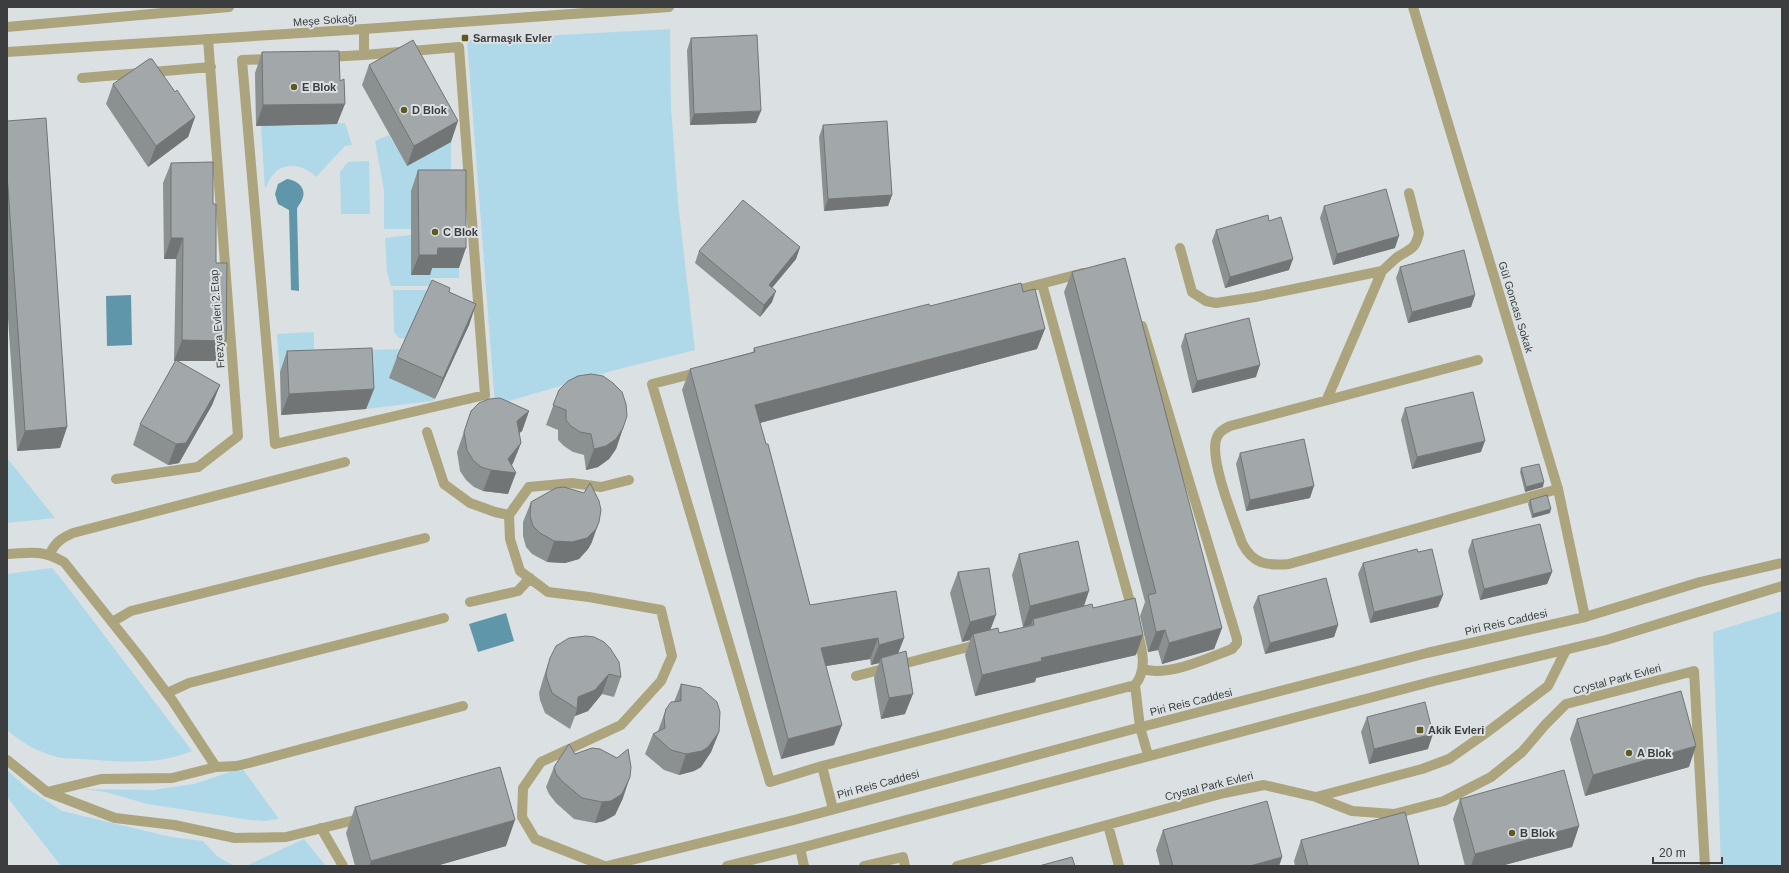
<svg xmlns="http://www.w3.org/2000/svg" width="1789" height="873" font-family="Arial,sans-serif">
  <rect width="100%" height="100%" fill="#dbe0e2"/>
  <!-- green -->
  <path fill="#afd9e9" d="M 670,29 L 671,107 L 678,203 L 695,350 L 615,370 L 495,405 L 467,40 Z
    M 345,123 L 352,145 L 345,146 L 316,177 C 305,165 284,161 273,175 C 269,178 268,185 265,189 L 261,126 Z
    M 389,135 L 407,166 L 451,142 L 451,190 L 411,229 L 384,229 L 384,190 L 375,141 Z
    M 369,161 L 370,214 L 341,214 L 340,172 L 348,162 Z
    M 411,235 L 430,268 L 459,268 L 459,278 L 431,278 L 430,286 L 391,286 L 387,272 L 385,238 Z
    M 393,290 L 429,290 L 407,339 L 399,338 L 394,332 Z
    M 314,332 L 314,351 L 402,349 L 389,378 L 435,399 L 432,401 L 366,409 L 280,372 L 277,334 Z
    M 7,458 L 55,518 L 7,523 Z
    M 52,568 L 63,581 L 192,751 C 149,769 105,759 61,758 C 38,752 25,745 7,730 L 7,574 Z
    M 1782,611 L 1782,866 L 1721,866 L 1713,632 Z
    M 242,768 L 279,819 L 264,821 L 250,820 L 147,804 L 106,792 L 83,789 L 153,790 L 194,784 Z
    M 7,770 L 27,788 L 62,811 L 171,837 L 203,841 L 217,856 L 234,866 L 61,866 L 7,797 Z
    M 304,839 L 326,866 L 246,866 Z"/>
  <!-- water -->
  <path fill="#6096aa" d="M 287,179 C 296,180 306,187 303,197 C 302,202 298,205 297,209 L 299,291 L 291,290 L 289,210 L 278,204 L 275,194 L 278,184 Z
    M 131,295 L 132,345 L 107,346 L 106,296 Z
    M 506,613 L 514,641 L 478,652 L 469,624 Z"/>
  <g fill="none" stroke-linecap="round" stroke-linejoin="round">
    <!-- service -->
    <path stroke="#aca47c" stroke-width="10" d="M 326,57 L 364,55 L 364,29
      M 274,59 L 242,60 L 275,444 L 485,395 L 459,47 L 364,55
      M 82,78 L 211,67
      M 1180,248 L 1192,292 L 1206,301 L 1216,303 L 1255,297 L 1382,271
      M 1042,284 L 1133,613
      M 1010,292 L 1083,273
      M 1142,326 L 1237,639 L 1237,643 L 1232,649 C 1208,658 1167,677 1144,669
      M 1478,360 L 1230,426 C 1224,429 1218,432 1216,440 C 1210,461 1234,520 1242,543 C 1253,564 1266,566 1289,564 L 1558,489
      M 700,372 L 652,384 L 770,782 L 822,766
      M 1327,399 L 1382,271 C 1388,266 1393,260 1399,256 C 1411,248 1415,250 1419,233 L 1409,193
      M 427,432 L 444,484 L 470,503 L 495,512 L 509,515
      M 116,479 L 198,467 L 238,436 L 208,39
      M 50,554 C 55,542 62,538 73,533 L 345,462
      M 470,602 L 518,591 L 530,578
      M 112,622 L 131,611 L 425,538
      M 856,676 L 980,644
      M 1135,685 L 1140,727 L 1148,755
      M 167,693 L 189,683 L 444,618
      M 216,767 L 236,766 L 249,763 L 463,706
      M 1316,797 L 1352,811 L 1394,814 L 1444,801 L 1491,777 L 1522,752 L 1545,725 L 1566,704 L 1694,671 L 1705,866
      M 833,809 L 822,766 L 1135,685 C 1148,669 1142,649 1137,630
      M 1108,825 L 1119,866
      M 321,828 L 343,866
      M 800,848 L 804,866
      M 604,866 L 535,839 L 522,817 L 523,788 L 541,762 L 621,725 L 661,681 L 672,656 L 661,610 L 589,597 L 548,592 L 520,571 L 510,539 L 509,515 L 529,487 L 572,483 L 601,487 L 629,480
      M 864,866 L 903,857 L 905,866
      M 957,866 L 1224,793 L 1264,785 L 1316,797 L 1422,769 L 1449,759 L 1486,733 L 1548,686 L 1566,650"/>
    <!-- minor -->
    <path stroke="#aca47c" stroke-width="10" d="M 1413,7 L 1558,489 L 1585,617
      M 7,554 C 31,553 41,549 64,562 L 139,656 L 172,700 L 216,767 L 172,778 L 101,779 L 47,792
      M 7,760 L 47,792 L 115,818 L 174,825 L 235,838 L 286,837 L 363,818"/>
    <!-- tertiary -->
    <path stroke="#aca47c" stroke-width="10" d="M 7,27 L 229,7
      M 7,52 L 364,29 L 669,7
      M 607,866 L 794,820 L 1126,731 L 1427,653 L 1585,617 L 1700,582 L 1782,563
      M 727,866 L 800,848 L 1434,681 L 1606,640 L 1782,586"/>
  </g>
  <!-- wall -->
  <path fill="#8b9091" d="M 691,38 L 756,123 L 690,125 L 687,50 Z
    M 262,52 L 340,81 L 337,124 L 256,126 L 255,73 Z
    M 369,65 L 451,142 L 407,166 L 362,85 Z
    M 113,84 L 175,92 L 195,117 L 188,137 L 148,167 L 106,104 Z
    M 7,121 L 67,427 L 60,448 L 17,451 L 7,303 Z
    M 823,125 L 892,195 L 888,206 L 824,211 L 819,137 Z
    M 171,163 L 213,204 L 216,263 L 226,341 L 218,361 L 177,361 L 220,385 L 212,405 L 179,463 L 168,465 L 133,445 L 140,424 L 176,361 L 174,361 L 176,259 L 164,259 L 163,183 Z
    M 418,170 L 459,268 L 432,268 L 430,275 L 411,275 L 411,191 Z
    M 1324,206 L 1395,248 L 1333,265 L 1320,218 Z
    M 1269,221 L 1289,270 L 1225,288 L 1212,241 L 1216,230 Z
    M 800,247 L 796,259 L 772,288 L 772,302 L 760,317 L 695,263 L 699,251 Z
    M 1400,267 L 1475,295 L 1471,307 L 1408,323 L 1396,278 Z
    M 1072,272 L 1222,628 L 1214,649 L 1162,664 L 1158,650 L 1148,652 L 1140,616 L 1145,602 L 1064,292 Z
    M 449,292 L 476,304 L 469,325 L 435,399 L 389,378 L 397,357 Z
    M 930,306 L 1037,349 L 760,423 L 810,605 L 904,638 L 898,653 L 905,714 L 881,719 L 874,678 L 879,663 L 871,665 L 870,659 L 826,666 L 834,745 L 781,759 L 682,390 L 690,369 L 753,352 L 754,348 Z
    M 1185,334 L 1256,377 L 1192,393 L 1181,346 Z
    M 287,351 L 374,389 L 366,409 L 281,415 L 280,372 Z
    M 559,390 L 623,428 L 616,449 L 609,459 L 598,467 L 586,470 L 584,455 L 573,452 L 564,446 L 558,440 L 558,430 L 546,425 Z
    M 1405,408 L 1481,452 L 1412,469 L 1401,420 Z
    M 471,411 L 529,411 L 522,431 L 519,433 L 521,443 L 513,463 L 512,465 L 508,494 L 483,491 L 474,487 L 466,480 L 460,471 L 457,452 Z
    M 1240,453 L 1310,498 L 1246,511 L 1236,464 Z
    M 1521,468 L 1543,487 L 1525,492 L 1520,472 Z
    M 1530,500 L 1550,513 L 1532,518 L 1528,504 Z
    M 531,502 L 592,542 L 588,549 L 579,559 L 565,563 L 547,562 L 532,554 L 526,547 L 523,536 L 523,522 Z
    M 1472,540 L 1552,572 L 1547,584 L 1480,600 L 1468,551 Z
    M 1418,552 L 1443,595 L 1438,607 L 1370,623 L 1358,574 L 1363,563 Z
    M 1019,554 L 1084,606 L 1093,608 L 1136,655 L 1036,678 L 1035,682 L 975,696 L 965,655 L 970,640 L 962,642 L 950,593 L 958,572 L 990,630 L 999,633 L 1030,626 L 1031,625 L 1023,627 L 1012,575 Z
    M 1258,596 L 1338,625 L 1334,637 L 1265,654 L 1253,607 Z
    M 550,658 L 621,677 L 614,697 L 602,694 L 588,711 L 575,716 L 570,729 L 545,713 L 540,700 L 539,693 L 543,679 Z
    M 681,684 L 719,732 L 711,752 L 701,767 L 694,771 L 679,775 L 664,770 L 645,754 L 653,734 L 658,731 L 666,709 L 674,702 Z
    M 1367,717 L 1428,749 L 1369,764 L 1361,732 Z
    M 1577,719 L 1689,767 L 1585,796 L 1570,739 Z
    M 575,754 L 623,798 L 615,815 L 604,821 L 595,823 L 574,819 L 556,803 L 549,794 L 546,787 L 554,767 Z
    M 1460,799 L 1579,826 L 1572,847 L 1501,866 L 1465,866 L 1453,819 Z
    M 355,807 L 506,846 L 436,866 L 355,866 L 346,833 Z
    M 1163,830 L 1282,857 L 1279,866 L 1160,866 L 1156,850 Z
    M 1301,840 L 1419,866 L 1295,866 L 1294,861 Z"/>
  <!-- shaded-wall -->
  <path fill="#717576" d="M 345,104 L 337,124 L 256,126 L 263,105 Z
    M 761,111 L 756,123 L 690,125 L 694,114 Z
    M 195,117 L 188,137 L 148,167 L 156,146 Z
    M 458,121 L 451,142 L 407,166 L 414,146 Z
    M 892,195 L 888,206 L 824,211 L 828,199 Z
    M 1399,236 L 1395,248 L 1333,265 L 1337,254 Z
    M 171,238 L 183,238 L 176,259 L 164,259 Z
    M 800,247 L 796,259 L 765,296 L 769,285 Z
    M 438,248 L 466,248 L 459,268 L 432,268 L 430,275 L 411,275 L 419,255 Z
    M 1293,259 L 1289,270 L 1225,288 L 1230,277 Z
    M 776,291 L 772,302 L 760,317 L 764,305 Z
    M 1475,295 L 1471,307 L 1408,323 L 1412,312 Z
    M 476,304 L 469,325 L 435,399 L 443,378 Z
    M 1045,329 L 1037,349 L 748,426 L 755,405 Z
    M 182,340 L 226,341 L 218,361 L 174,361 Z
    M 1260,365 L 1256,377 L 1192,393 L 1197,381 Z
    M 220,385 L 212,405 L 179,463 L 168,465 L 176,444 Z
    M 374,389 L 366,409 L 281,415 L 289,394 Z
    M 529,411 L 522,431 L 510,441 L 517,421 Z
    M 67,427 L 60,448 L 17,451 L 25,431 Z
    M 623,428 L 616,449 L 609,459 L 598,467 L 586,470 L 594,449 Z
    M 1485,441 L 1481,452 L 1412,469 L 1417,457 Z
    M 521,443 L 513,463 L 506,472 L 516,473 L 508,494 L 483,491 L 491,470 L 508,459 Z
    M 1544,482 L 1543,487 L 1525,492 L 1526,487 Z
    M 1314,486 L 1310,498 L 1246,511 L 1250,500 Z
    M 1551,509 L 1550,513 L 1532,518 L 1533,514 Z
    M 599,522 L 592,542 L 588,549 L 579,559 L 565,563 L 547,562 L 554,541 Z
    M 1552,572 L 1547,584 L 1480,600 L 1484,589 Z
    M 1089,591 L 1082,612 L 1033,619 L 1031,625 L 1023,627 L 1030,606 Z
    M 1443,595 L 1438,607 L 1370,623 L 1374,612 Z
    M 996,615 L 988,636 L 973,634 L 970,640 L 962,642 L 970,622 Z
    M 1338,625 L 1334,637 L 1265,654 L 1270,643 Z
    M 1222,628 L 1214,649 L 1162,664 L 1169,643 Z
    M 1165,630 L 1158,650 L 1148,652 L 1156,632 Z
    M 1143,635 L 1136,655 L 1036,678 L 1035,682 L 975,696 L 982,675 L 1041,658 Z
    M 878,638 L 870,659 L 814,668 L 821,648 Z
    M 904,638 L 896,659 L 881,658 L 879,663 L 871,665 L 879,645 Z
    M 609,674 L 602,694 L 588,711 L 575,716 L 577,709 L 578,697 Z
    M 913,694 L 905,714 L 881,719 L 889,698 Z
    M 842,725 L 834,745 L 781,759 L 788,739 Z
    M 719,732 L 711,752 L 701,767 L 694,771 L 679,775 L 686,754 Z
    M 1433,734 L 1428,749 L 1369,764 L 1374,749 Z
    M 1696,746 L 1689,767 L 1585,796 L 1593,775 Z
    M 630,777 L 623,798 L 615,815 L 604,821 L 595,823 L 602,802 Z
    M 515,820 L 506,846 L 436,866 L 369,866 L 371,861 Z
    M 1579,826 L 1572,847 L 1501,866 L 1471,866 L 1475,854 Z
    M 1282,857 L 1279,866 L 1250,866 Z"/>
  <!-- building -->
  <path fill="#a2a7a9" stroke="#717576" d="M 757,35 L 761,111 L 694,114 L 691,38 Z
    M 413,40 L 458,121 L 414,146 L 369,65 Z
    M 339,51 L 340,81 L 344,79 L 345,104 L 263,105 L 262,52 Z
    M 149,59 L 152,59 L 175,92 L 177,90 L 195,117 L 156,146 L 113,84 Z
    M 46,118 L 67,427 L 25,431 L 7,174 L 7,121 Z
    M 887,121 L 892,195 L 828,199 L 823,125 Z
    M 213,162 L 213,204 L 216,204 L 216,263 L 227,263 L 226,341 L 182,340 L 183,238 L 171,238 L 171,163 Z
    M 418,170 L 466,170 L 466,248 L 438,248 L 437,255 L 419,255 Z
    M 1386,189 L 1399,236 L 1337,254 L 1324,206 Z
    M 743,200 L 800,247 L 769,285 L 776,291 L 764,305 L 699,251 Z
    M 1268,215 L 1269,221 L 1281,217 L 1293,259 L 1230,277 L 1216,230 Z
    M 1464,250 L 1475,295 L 1412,312 L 1400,267 Z
    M 1125,258 L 1222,628 L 1169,643 L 1165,630 L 1156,632 L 1148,595 L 1156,593 L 1072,272 Z
    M 432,280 L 450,288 L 449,292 L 476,304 L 443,378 L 397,357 Z
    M 1021,283 L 1023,292 L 1035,289 L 1045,329 L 755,405 L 766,444 L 768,444 L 810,605 L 896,591 L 904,638 L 879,645 L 878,638 L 821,648 L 842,725 L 788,739 L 690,369 L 755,352 L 754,348 L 929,304 L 930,306 Z
    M 1249,318 L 1260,365 L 1197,381 L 1185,334 Z
    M 372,348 L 374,389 L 289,394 L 287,351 Z
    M 176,360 L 220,385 L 186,443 L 176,444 L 140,424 Z
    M 591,374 L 603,376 L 613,383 L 622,392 L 626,404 L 627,416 L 623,428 L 616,439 L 606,446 L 594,449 L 591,434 L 580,432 L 571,426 L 566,420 L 566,410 L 553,405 L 559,390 L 568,381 L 578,376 Z
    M 1473,392 L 1485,441 L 1417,457 L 1405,408 Z
    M 500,398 L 529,411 L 517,421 L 521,443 L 508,459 L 516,473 L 491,470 L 481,467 L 473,460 L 467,450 L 464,432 L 471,411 L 479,403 L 489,399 Z
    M 1304,439 L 1314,486 L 1250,500 L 1240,453 Z
    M 1539,464 L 1544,482 L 1526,487 L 1521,468 Z
    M 590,483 L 599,501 L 601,510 L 599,522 L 596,529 L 587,538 L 572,542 L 554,541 L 540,533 L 533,526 L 530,516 L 531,502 L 556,488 L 564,487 L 584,493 Z
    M 1547,495 L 1551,509 L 1533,514 L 1530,500 Z
    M 1540,524 L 1552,572 L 1484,589 L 1472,540 Z
    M 1078,541 L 1089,591 L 1030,606 L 1019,554 Z
    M 1417,549 L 1418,552 L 1432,549 L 1443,595 L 1374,612 L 1363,563 Z
    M 989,568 L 996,615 L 970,622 L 958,572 Z
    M 1326,578 L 1338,625 L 1270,643 L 1258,596 Z
    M 1135,598 L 1143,635 L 1041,658 L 1042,661 L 982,675 L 973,634 L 998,628 L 999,633 L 1034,625 L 1033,619 L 1092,604 L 1093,608 Z
    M 586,636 L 594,637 L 604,642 L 610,648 L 619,662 L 621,677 L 609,674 L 595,690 L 578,697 L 577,709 L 552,693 L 547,679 L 546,673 L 550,658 L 556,646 L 569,638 Z
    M 906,651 L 913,694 L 889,698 L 881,658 Z
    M 681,684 L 701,688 L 717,702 L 720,712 L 719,732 L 708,747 L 702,751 L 686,754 L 671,750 L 653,734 L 665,728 L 664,717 L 666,709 L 671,702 L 681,701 Z
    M 1681,691 L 1696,746 L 1593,775 L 1577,719 Z
    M 1425,702 L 1433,734 L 1374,749 L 1367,717 Z
    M 569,744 L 575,754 L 592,748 L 600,749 L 617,758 L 628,749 L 631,767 L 630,777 L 622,794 L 611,801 L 602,802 L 582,798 L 563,782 L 556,774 L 554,767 Z
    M 500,767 L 515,820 L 371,861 L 355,807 Z
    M 1564,770 L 1579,826 L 1475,854 L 1460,799 Z
    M 1267,801 L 1282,857 L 1250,866 L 1173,866 L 1163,830 Z
    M 1405,812 L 1419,866 L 1308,866 L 1301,840 Z
    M 1072,857 L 1075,866 L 1039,866 Z"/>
  <!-- markers -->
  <g fill="#615723" stroke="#dbe0e2" stroke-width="1.5">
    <rect x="461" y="34" width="8" height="8" rx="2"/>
    <circle cx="294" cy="87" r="4"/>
    <circle cx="404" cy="110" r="4"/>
    <circle cx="435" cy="232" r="4"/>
    <rect x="1416" y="726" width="8" height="8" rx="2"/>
    <circle cx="1629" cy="753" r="4"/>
    <circle cx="1512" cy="833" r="4"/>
  </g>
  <g text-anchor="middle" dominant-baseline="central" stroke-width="4" stroke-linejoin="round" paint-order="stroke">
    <!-- street labels -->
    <g font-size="11" fill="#3b3d3e" stroke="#dbe0e2">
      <text transform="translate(325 20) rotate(-4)">Meşe Sokağı</text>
      <text transform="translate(1516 307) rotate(73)">Gül Goncası Sokak</text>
      <text transform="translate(217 319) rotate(-94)">Frezya Evleri 2.Etap</text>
      <text transform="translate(1506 622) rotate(-13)">Piri Reis Caddesi</text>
      <text transform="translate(1617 679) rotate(-15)">Crystal Park Evleri</text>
      <text transform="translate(1191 702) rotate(-14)">Piri Reis Caddesi</text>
      <text transform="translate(878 784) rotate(-15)">Piri Reis Caddesi</text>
      <text transform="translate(1209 786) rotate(-14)">Crystal Park Evleri</text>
    </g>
    <!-- poi labels -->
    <g font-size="11" font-weight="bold" fill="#3b3d3e" stroke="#dbe0e2" text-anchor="start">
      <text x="473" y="38">Sarmaşık Evler</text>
      <text x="302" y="87">E Blok</text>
      <text x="412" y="110">D Blok</text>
      <text x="443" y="232">C Blok</text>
      <text x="1428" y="730">Akik Evleri</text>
      <text x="1637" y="753">A Blok</text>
      <text x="1520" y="833">B Blok</text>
    </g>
  </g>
  <!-- border -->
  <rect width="1789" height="873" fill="none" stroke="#3b3d3e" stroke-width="16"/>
  <!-- scale -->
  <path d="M1653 857v6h69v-6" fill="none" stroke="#3b3d3e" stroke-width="2"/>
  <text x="1659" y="857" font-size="12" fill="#3b3d3e" stroke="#dbe0e2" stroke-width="3" paint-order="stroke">20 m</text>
</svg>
